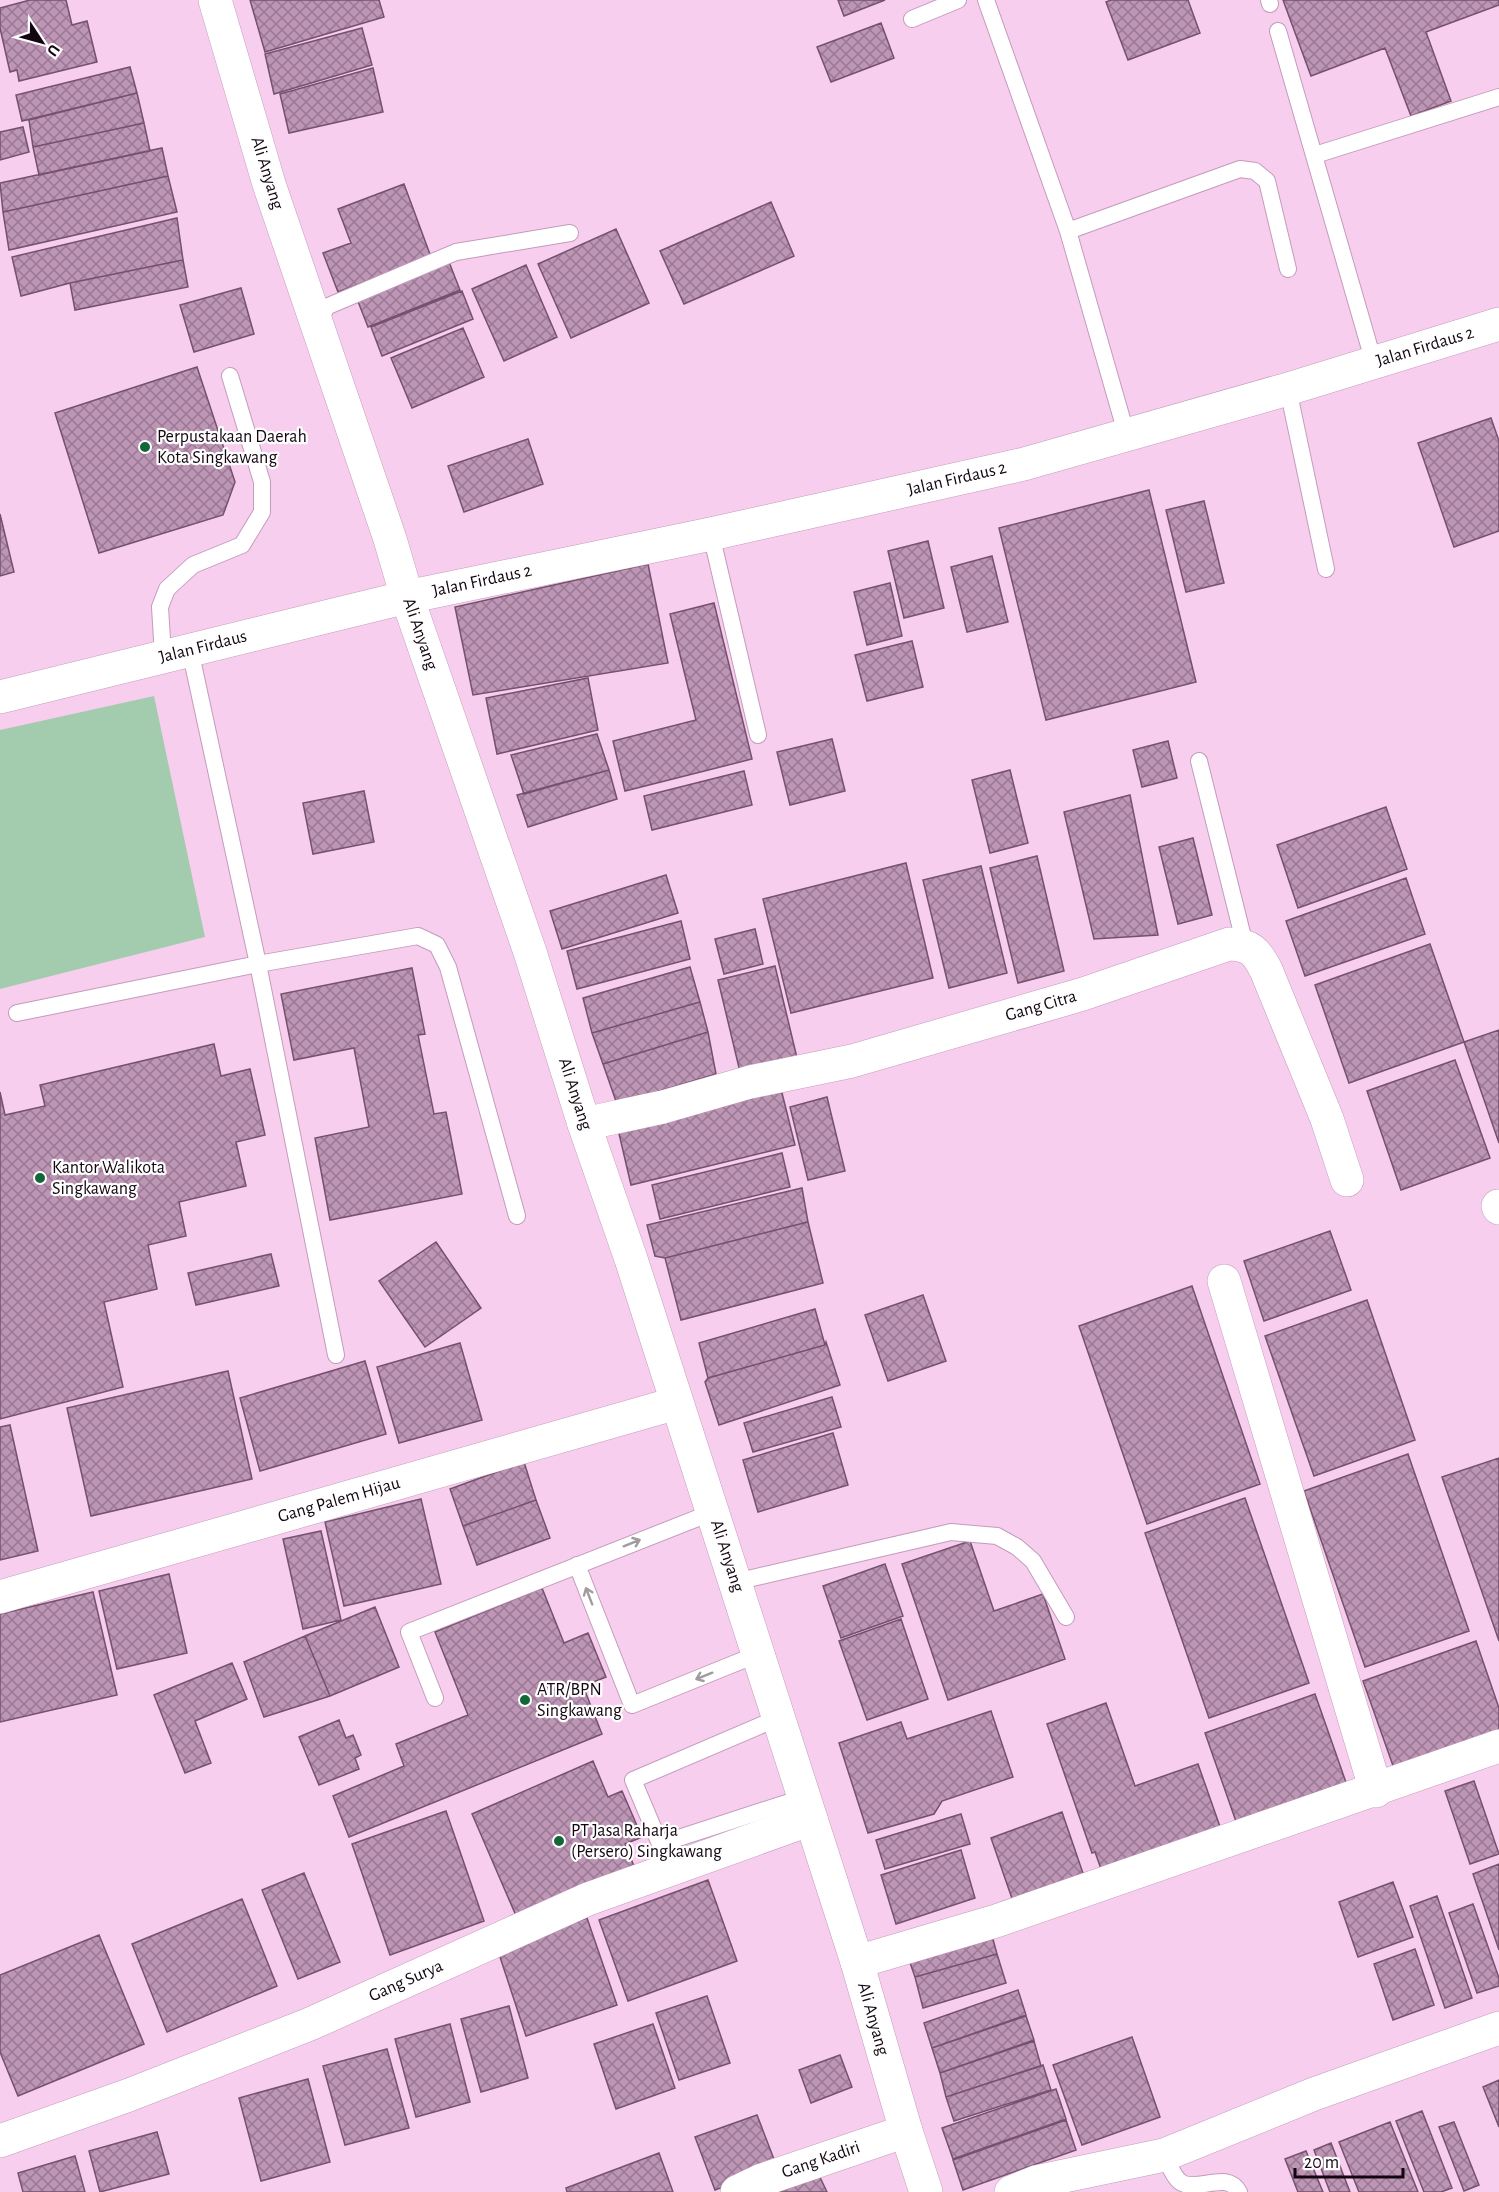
<svg xmlns="http://www.w3.org/2000/svg" width="1499" height="2192" font-family="'Alegreya Sans',sans-serif">
  <defs>
    <pattern id="building-cross-hatch" width="8" height="8" patternUnits="userSpaceOnUse" patternTransform="scale(1.5)"><rect width="8" height="8" fill="#bd95b5"/><path d="M0 0l8 8M0 8l8-8" fill="none" stroke="#987892"/></pattern>
  </defs>
  <rect width="100%" height="100%" fill="#f8ceef"/>
  <!-- green -->
  <path fill="#a3ccae" d="M 154,696 L 205,937 L 0,989 L 0,730 Z"/>
  <!-- building -->
  <path fill="url(#building-cross-hatch)" stroke="#75516e" stroke-width="1.5" d="M 30,0 L 66,0 L 72,25 L 87,21 L 97,62 L 19,81 L 17,70 L 10,72 L 0,28 L 0,8 Z
    M 250,0 L 379,0 L 384,17 L 265,52 Z
    M 838,0 L 885,0 L 844,16 Z
    M 1111,0 L 1188,0 L 1200,33 L 1128,60 L 1106,2 Z
    M 1283,0 L 1499,0 L 1499,5 L 1426,32 L 1451,101 L 1411,116 L 1385,48 L 1311,76 Z
    M 881,23 L 894,58 L 831,82 L 817,47 Z
    M 362,28 L 372,65 L 274,94 L 265,54 Z
    M 130,67 L 137,93 L 22,121 L 16,95 Z
    M 373,68 L 383,112 L 289,133 L 280,94 Z
    M 137,93 L 144,123 L 33,147 L 29,120 Z
    M 144,123 L 150,151 L 39,175 L 33,147 Z
    M 23,127 L 29,152 L 0,160 L 0,132 Z
    M 162,148 L 168,176 L 3,212 L 0,183 Z
    M 168,176 L 177,212 L 9,250 L 3,212 Z
    M 404,184 L 431,257 L 338,292 L 323,253 L 351,243 L 338,209 Z
    M 771,202 L 794,256 L 684,304 L 660,251 Z
    M 177,218 L 183,260 L 70,283 L 21,296 L 12,257 Z
    M 616,229 L 649,303 L 571,338 L 538,264 Z
    M 183,260 L 188,287 L 75,310 L 70,283 Z
    M 449,262 L 460,290 L 368,327 L 357,299 Z
    M 526,265 L 557,337 L 504,361 L 472,289 Z
    M 241,288 L 254,334 L 194,352 L 180,305 Z
    M 462,291 L 473,319 L 382,356 L 371,327 Z
    M 463,328 L 484,377 L 412,408 L 391,358 Z
    M 197,367 L 235,482 L 223,515 L 99,553 L 55,413 Z
    M 1491,418 L 1499,441 L 1499,531 L 1454,547 L 1418,443 Z
    M 528,439 L 543,484 L 464,512 L 448,466 Z
    M 1149,490 L 1196,682 L 1046,720 L 999,528 Z
    M 1204,501 L 1224,583 L 1186,592 L 1166,510 Z
    M 0,514 L 14,572 L 0,576 Z
    M 928,541 L 944,608 L 904,618 L 888,551 Z
    M 992,556 L 1008,622 L 967,632 L 951,567 Z
    M 648,564 L 668,663 L 473,695 L 455,607 Z
    M 890,583 L 902,636 L 867,645 L 854,592 Z
    M 714,603 L 752,759 L 625,791 L 613,741 L 696,720 L 670,614 Z
    M 912,641 L 923,687 L 867,701 L 855,655 Z
    M 588,678 L 598,730 L 497,754 L 486,698 Z
    M 597,734 L 609,770 L 524,794 L 511,755 Z
    M 832,739 L 845,791 L 790,805 L 777,752 Z
    M 1168,741 L 1177,778 L 1142,787 L 1133,750 Z
    M 609,770 L 617,799 L 528,827 L 517,795 Z
    M 1010,770 L 1028,843 L 990,853 L 972,780 Z
    M 744,771 L 752,805 L 652,830 L 644,796 Z
    M 364,791 L 374,842 L 313,854 L 303,803 Z
    M 1130,795 L 1158,935 L 1094,939 L 1064,812 Z
    M 1386,807 L 1407,869 L 1298,908 L 1277,845 Z
    M 1193,838 L 1212,915 L 1178,924 L 1159,847 Z
    M 1037,856 L 1064,971 L 1018,983 L 990,868 Z
    M 906,863 L 933,978 L 791,1013 L 763,899 Z
    M 981,866 L 1007,973 L 949,988 L 923,880 Z
    M 666,875 L 678,913 L 562,949 L 550,911 Z
    M 1406,878 L 1425,934 L 1305,976 L 1286,921 Z
    M 681,921 L 690,959 L 577,989 L 567,951 Z
    M 755,929 L 763,964 L 724,974 L 715,939 Z
    M 1430,944 L 1464,1042 L 1349,1083 L 1315,985 Z
    M 775,966 L 798,1062 L 741,1076 L 718,980 Z
    M 690,967 L 700,1002 L 592,1033 L 583,998 Z
    M 412,968 L 425,1034 L 418,1035 L 434,1114 L 446,1112 L 462,1194 L 330,1220 L 315,1138 L 369,1127 L 354,1048 L 294,1060 L 281,994 Z
    M 700,1002 L 708,1032 L 603,1064 L 592,1033 Z
    M 1499,1030 L 1499,1143 L 1464,1042 Z
    M 708,1032 L 716,1074 L 617,1104 L 603,1064 Z
    M 214,1044 L 221,1076 L 250,1069 L 265,1135 L 236,1142 L 246,1186 L 179,1202 L 186,1236 L 148,1245 L 157,1289 L 104,1302 L 123,1387 L 0,1419 L 0,1092 L 5,1115 L 45,1106 L 40,1085 Z
    M 1455,1060 L 1490,1158 L 1401,1190 L 1367,1091 Z
    M 780,1085 L 795,1145 L 631,1185 L 617,1125 Z
    M 827,1097 L 845,1171 L 808,1180 L 790,1107 Z
    M 782,1153 L 790,1187 L 660,1219 L 652,1185 Z
    M 802,1188 L 808,1222 L 665,1258 L 655,1256 L 647,1225 Z
    M 808,1222 L 823,1283 L 681,1320 L 665,1258 Z
    M 1330,1231 L 1351,1290 L 1264,1321 L 1244,1261 Z
    M 436,1242 L 481,1308 L 425,1347 L 379,1281 Z
    M 271,1254 L 279,1286 L 196,1305 L 188,1273 Z
    M 1192,1286 L 1260,1484 L 1147,1524 L 1079,1326 Z
    M 923,1295 L 946,1361 L 888,1381 L 865,1315 Z
    M 1367,1300 L 1415,1440 L 1314,1476 L 1265,1336 Z
    M 815,1309 L 825,1345 L 708,1378 L 699,1343 Z
    M 826,1342 L 840,1385 L 719,1425 L 705,1382 L 708,1378 L 825,1345 Z
    M 460,1343 L 482,1420 L 399,1443 L 377,1367 Z
    M 365,1361 L 386,1434 L 260,1471 L 240,1398 Z
    M 228,1371 L 252,1479 L 91,1516 L 67,1408 Z
    M 832,1397 L 841,1427 L 753,1452 L 744,1423 Z
    M 10,1425 L 38,1551 L 0,1560 L 0,1427 Z
    M 833,1433 L 848,1485 L 758,1512 L 743,1460 Z
    M 1408,1454 L 1469,1631 L 1365,1667 L 1304,1491 Z
    M 1499,1458 L 1499,1641 L 1442,1477 Z
    M 524,1462 L 536,1500 L 463,1526 L 450,1489 Z
    M 1245,1498 L 1309,1683 L 1209,1718 L 1145,1533 Z
    M 421,1499 L 441,1584 L 344,1606 L 325,1522 Z
    M 536,1500 L 550,1538 L 477,1565 L 463,1526 Z
    M 321,1531 L 341,1620 L 303,1629 L 283,1539 Z
    M 970,1541 L 994,1611 L 1043,1594 L 1065,1659 L 948,1700 L 902,1564 Z
    M 885,1564 L 903,1616 L 841,1638 L 823,1586 Z
    M 169,1574 L 187,1653 L 117,1669 L 99,1591 Z
    M 542,1588 L 564,1643 L 588,1633 L 606,1677 L 583,1686 L 602,1734 L 349,1837 L 333,1796 L 404,1766 L 396,1744 L 468,1715 L 435,1632 Z
    M 93,1592 L 117,1695 L 0,1722 L 0,1614 Z
    M 375,1607 L 399,1667 L 330,1696 L 305,1636 Z
    M 901,1619 L 928,1699 L 867,1720 L 839,1641 Z
    M 305,1636 L 330,1696 L 264,1717 L 244,1662 Z
    M 1476,1641 L 1499,1708 L 1499,1741 L 1397,1777 L 1363,1681 Z
    M 232,1663 L 247,1699 L 195,1721 L 211,1763 L 185,1773 L 154,1695 Z
    M 1315,1694 L 1349,1791 L 1239,1830 L 1205,1733 Z
    M 1106,1703 L 1135,1786 L 1198,1764 L 1224,1838 L 1105,1880 L 1095,1852 L 1092,1853 L 1047,1724 Z
    M 991,1711 L 1013,1777 L 942,1801 L 934,1814 L 868,1833 L 839,1743 L 901,1722 L 907,1739 Z
    M 339,1720 L 346,1738 L 353,1735 L 361,1755 L 355,1758 L 359,1769 L 319,1785 L 299,1737 Z
    M 593,1761 L 608,1797 L 622,1791 L 642,1837 L 625,1844 L 634,1866 L 517,1918 L 472,1814 Z
    M 1474,1781 L 1499,1854 L 1470,1864 L 1445,1791 Z
    M 446,1811 L 484,1921 L 390,1955 L 352,1844 Z
    M 1062,1812 L 1087,1885 L 1016,1910 L 991,1838 Z
    M 961,1814 L 970,1844 L 885,1869 L 876,1840 Z
    M 961,1850 L 975,1898 L 896,1924 L 881,1875 Z
    M 1499,1864 L 1499,1950 L 1473,1874 Z
    M 304,1873 L 340,1962 L 298,1979 L 262,1890 Z
    M 708,1880 L 737,1961 L 628,2001 L 599,1920 Z
    M 1393,1882 L 1413,1937 L 1358,1957 L 1339,1902 Z
    M 1437,1896 L 1472,1998 L 1445,2008 L 1410,1906 Z
    M 242,1899 L 277,1986 L 167,2032 L 132,1944 Z
    M 1473,1904 L 1499,1978 L 1499,1986 L 1477,1993 L 1449,1913 Z
    M 587,1918 L 617,2005 L 526,2036 L 497,1948 Z
    M 991,1932 L 997,1954 L 915,1977 L 907,1954 Z
    M 99,1935 L 144,2044 L 18,2096 L 0,2052 L 0,1975 Z
    M 1415,1949 L 1434,2005 L 1393,2020 L 1374,1964 Z
    M 997,1954 L 1006,1983 L 923,2008 L 915,1977 Z
    M 1018,1990 L 1026,2015 L 932,2048 L 924,2023 Z
    M 707,1996 L 730,2063 L 679,2080 L 656,2013 Z
    M 509,2006 L 528,2078 L 481,2092 L 461,2019 Z
    M 1026,2016 L 1034,2040 L 940,2073 L 932,2048 Z
    M 450,2024 L 470,2102 L 416,2117 L 395,2039 Z
    M 653,2024 L 675,2088 L 616,2109 L 594,2044 Z
    M 1132,2037 L 1160,2117 L 1082,2145 L 1053,2065 Z
    M 1034,2041 L 1041,2066 L 946,2097 L 940,2073 Z
    M 387,2049 L 409,2128 L 345,2145 L 323,2066 Z
    M 840,2055 L 852,2087 L 811,2103 L 799,2070 Z
    M 1043,2065 L 1051,2090 L 954,2121 L 946,2097 Z
    M 308,2079 L 330,2162 L 261,2181 L 239,2098 Z
    M 1499,2080 L 1499,2127 L 1483,2087 Z
    M 1056,2089 L 1066,2119 L 953,2159 L 942,2128 Z
    M 1422,2111 L 1452,2188 L 1441,2192 L 1424,2192 L 1396,2121 Z
    M 757,2115 L 777,2167 L 715,2190 L 695,2137 Z
    M 1066,2120 L 1076,2150 L 963,2190 L 953,2160 Z
    M 1390,2122 L 1418,2192 L 1359,2192 L 1339,2142 Z
    M 1454,2122 L 1479,2185 L 1464,2191 L 1439,2127 Z
    M 157,2132 L 169,2174 L 100,2192 L 89,2151 Z
    M 1331,2143 L 1350,2192 L 1330,2192 L 1314,2150 Z
    M 1306,2151 L 1323,2192 L 1298,2192 L 1285,2159 Z
    M 659,2153 L 673,2192 L 567,2192 L 566,2188 Z
    M 75,2156 L 85,2192 L 23,2192 L 18,2173 Z
    M 817,2171 L 827,2192 L 765,2192 Z"/>
  <g fill="none" stroke-linecap="round" stroke-linejoin="round">
    <defs>
      <path id="lane" d="M 986,0 L 1068,231 L 1126,433
        M 1269,0 L 1270,4
        M 912,19 L 958,0
        M 1278,31 L 1374,363
        M 1315,155 L 1499,97
        M 1068,231 L 1240,169 L 1255,171 L 1267,181 L 1288,269
        M 319,325 L 326,307 L 456,252 L 570,233
        M 1288,389 L 1326,569
        M 711,534 L 758,735
        M 190,650 L 258,964 L 418,936 L 437,945 L 448,967 L 517,1216
        M 163,656 L 160,607 L 167,589 L 193,565 L 242,545 L 262,512 L 262,482 L 230,376
        M 1199,761 L 1245,945
        M 17,1013 L 258,964 L 336,1355
        M 577,1565 L 632,1705 L 758,1654
        M 735,1582 L 951,1532 L 997,1536 L 1017,1547 L 1033,1561 L 1066,1617
        M 435,1698 L 409,1632 L 713,1512
        M 778,1718 L 633,1780 L 660,1844 L 808,1796
        M 1164,2155 C 1169,2163 1173,2178 1182,2183 C 1199,2192 1227,2170 1239,2192"/>
      <path id="street" d="M 407,597 L 711,534 L 1024,464 L 1288,389 L 1499,324
        M 584,1124 L 663,1107 L 750,1082 L 852,1061 L 1083,994 L 1229,944 C 1251,945 1256,951 1266,970 L 1327,1119 L 1347,1180
        M 1498,1206 L 1499,1208
        M 1224,1281 L 1376,1791
        M 0,1597 L 677,1403
        M 857,1962 L 996,1921 L 1499,1746
        M 0,2141 L 129,2095 L 310,2024 L 588,1899 L 811,1819
        M 737,2192 L 762,2180 L 906,2131
        M 1011,2192 L 1036,2182 L 1164,2155 L 1314,2094 L 1499,2028"/>
      <path id="secondary" d="M 215,0 L 269,184 L 390,539 L 407,597 L 530,952 L 584,1124 L 631,1259 L 857,1962 L 906,2131 L 926,2192
        M 0,697 L 407,597"/>
    </defs>
    <!-- lane casing -->
    <use href="#lane" stroke="#c39bbb" stroke-width="18"/>
    <!-- street casing -->
    <use href="#street" stroke="#c39bbb" stroke-width="34"/>
    <!-- secondary casing -->
    <use href="#secondary" stroke="#c39bbb" stroke-width="34"/>
    <!-- lane -->
    <use href="#lane" stroke="#fff" stroke-width="16"/>
    <!-- street -->
    <use href="#street" stroke="#fff" stroke-width="33"/>
    <!-- secondary -->
    <use href="#secondary" stroke="#fff" stroke-width="33"/>
  </g>
  <!-- one-way arrows -->
  <defs><path id="oneway-shaft" d="M-6 0H5M1.5-3L5.5 0L1.5 3" fill="none" stroke-width="1.6" stroke-linecap="round" stroke-linejoin="round" transform="scale(1.5)"/></defs>
  <g stroke="#a19ba0">
    <use href="#oneway-shaft" transform="translate(632 1543) rotate(-22)"/>
    <use href="#oneway-shaft" transform="translate(589 1596) rotate(-111)"/>
    <use href="#oneway-shaft" transform="translate(704 1676) rotate(158)"/>
  </g>
  <!-- markers -->
  <g fill="#126637" stroke="#fefefe" stroke-width="2">
    <circle cx="145" cy="447" r="6"/>
    <circle cx="40" cy="1178" r="6"/>
    <circle cx="525" cy="1700" r="6"/>
    <circle cx="559" cy="1841" r="6"/>
  </g>
  <g text-anchor="middle" dominant-baseline="central" stroke-width="4.5" stroke-linejoin="round" paint-order="stroke">
    <!-- street labels -->
    <g font-size="18" fill="#130611" stroke="#fefefe">
      <text transform="translate(267 173) rotate(73)">Ali Anyang</text>
      <text transform="translate(1425 347) rotate(-17)">Jalan Firdaus 2</text>
      <text transform="translate(957 479) rotate(-13)">Jalan Firdaus 2</text>
      <text transform="translate(482 581) rotate(-12)">Jalan Firdaus 2</text>
      <text transform="translate(420 634) rotate(71)">Ali Anyang</text>
      <text transform="translate(203 647) rotate(-14)">Jalan Firdaus</text>
      <text transform="translate(1041 1006) rotate(-16)">Gang Citra</text>
      <text transform="translate(575 1094) rotate(72)">Ali Anyang</text>
      <text transform="translate(339 1500) rotate(-16)">Gang Palem Hijau</text>
      <text transform="translate(727 1556) rotate(72)">Ali Anyang</text>
      <text transform="translate(406 1981) rotate(-24)">Gang Surya</text>
      <text transform="translate(873 2019) rotate(74)">Ali Anyang</text>
      <text transform="translate(821 2160) rotate(-19)">Gang Kadiri</text>
    </g>
    <!-- poi labels -->
    <g font-size="18" fill="#130611" stroke="#fefefe" text-anchor="start">
      <text x="157" y="437">Perpustakaan Daerah<tspan x="157" dy="21">Kota Singkawang</tspan></text>
      <text x="52" y="1168">Kantor Walikota<tspan x="52" dy="21">Singkawang</tspan></text>
      <text x="537" y="1690">ATR/BPN<tspan x="537" dy="21">Singkawang</tspan></text>
      <text x="571" y="1831">PT Jasa Raharja<tspan x="571" dy="21">(Persero) Singkawang</tspan></text>
    </g>
  </g>
  <!-- north arrow -->
  <g transform="translate(42 42) rotate(126)" stroke="#fefefe" stroke-width="4.5" paint-order="stroke">
  <path d="M0-4.5L10 22L0 15L-10 22Z" fill="#130611"/>
  <text y="-9" font-size="16" font-weight="bold" text-anchor="middle" fill="#130611">U</text>
  </g>
  <!-- scale -->
  <path d="M1295 2168v9h108v-9" fill="none" stroke="#130611" stroke-width="3"/>
  <text x="1304" y="2168" font-size="18" fill="#130611" stroke="#fefefe" stroke-width="4.5" paint-order="stroke">20 m</text>
</svg>
